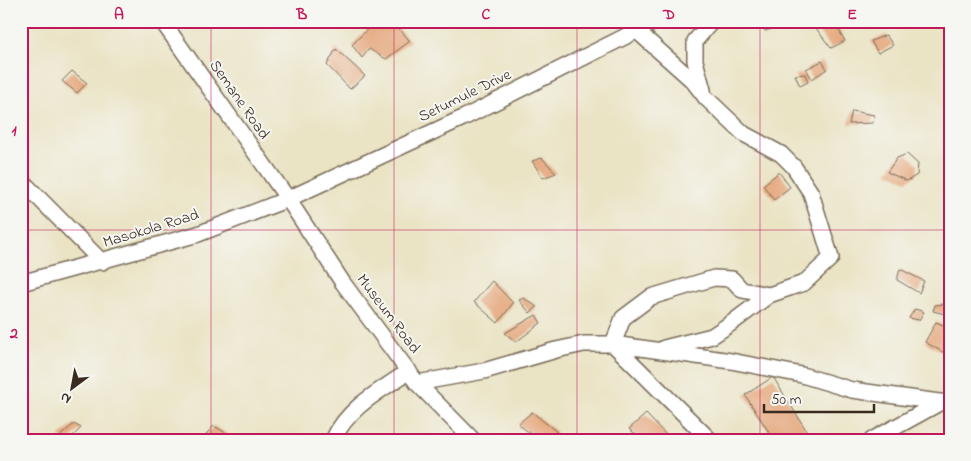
<svg xmlns="http://www.w3.org/2000/svg" width="971" height="461" font-family="'Indie Flower',sans-serif">
  <rect width="100%" height="100%" fill="#f6f6f2"/>
  <filter id="ink" filterUnits="userSpaceOnUse"><feTurbulence type="fractalNoise" baseFrequency=".02" numOctaves="2"/><feDisplacementMap in="SourceGraphic" scale="10" xChannelSelector="R" yChannelSelector="G"/><feConvolveMatrix kernelMatrix="1 2 1 2 8 2 1 2 1" color-interpolation-filters="sRGB"/></filter>
  <filter id="wash" filterUnits="userSpaceOnUse"><feTurbulence type="fractalNoise" baseFrequency=".0096" numOctaves="4" result="noise"/><feDisplacementMap in="SourceGraphic" scale="20" xChannelSelector="R" yChannelSelector="G"/><feGaussianBlur stdDeviation="1.12" result="paint"/><feColorMatrix in="noise" values="0 0 0 0 0 0 0 0 0 0 0 0 0 0 0 0 0 1.4 0 .05"/><feComposite in="paint" operator="in"/></filter>
  <g filter="url(#wash)">
    <rect width="100%" height="100%" fill="#eae3c4"/>
    <g id="blocks">
      <!-- building -->
      <path fill="#e4a376" d="M 375,21 L 392,21 L 410,41 L 386,59 L 369,49 L 362,58 L 352,45 Z
        M 760,21 L 769,21 L 772,29 L 765,31 Z
        M 826,21 L 834,21 L 845,41 L 831,48 L 815,27 Z
        M 886,35 L 893,45 L 878,53 L 871,41 Z
        M 336,49 L 365,76 L 350,89 L 327,65 Z
        M 822,61 L 827,69 L 812,79 L 806,69 Z
        M 72,71 L 87,83 L 77,93 L 62,81 Z
        M 805,74 L 808,82 L 800,86 L 795,75 Z
        M 852,111 L 874,115 L 873,123 L 849,124 Z
        M 907,154 L 918,164 L 917,175 L 907,181 L 887,172 L 897,158 Z
        M 542,158 L 556,173 L 543,178 L 532,161 Z
        M 779,172 L 790,187 L 774,200 L 763,185 Z
        M 900,269 L 924,281 L 919,293 L 897,280 Z
        M 492,281 L 513,303 L 498,323 L 474,302 Z
        M 524,298 L 537,307 L 530,313 L 519,300 Z
        M 945,304 L 945,314 L 933,311 L 935,305 Z
        M 915,309 L 924,312 L 919,320 L 909,318 Z
        M 536,315 L 541,323 L 516,342 L 505,333 Z
        M 936,322 L 950,328 L 950,346 L 946,354 L 925,342 Z
        M 773,377 L 808,433 L 797,440 L 774,440 L 745,395 Z
        M 532,412 L 557,432 L 550,440 L 539,440 L 518,424 Z
        M 646,414 L 671,440 L 643,440 L 629,429 Z
        M 74,424 L 81,428 L 69,440 L 59,437 Z
        M 214,426 L 238,440 L 214,440 L 206,434 Z"/>
    </g>
  </g>
  <g filter="url(#ink)">
    <use href="#blocks" fill-opacity="0" stroke="#786b58" stroke-width="1"/>
    <g fill="none" stroke-linecap="round" stroke-linejoin="round">
      <defs>
        <path id="minor" d="M 162,21 L 288,199 L 343,283 L 417,383 L 473,440
          M 637,31 L 693,81 L 706,98 L 744,134 L 781,154 L 794,167 L 811,193 L 831,258 L 804,283 L 769,295 L 733,322 L 712,336 L 664,348
          M 703,90 L 695,61 L 695,41 L 712,21
          M 21,180 L 102,262
          M 21,283 L 198,234 L 288,199 L 465,117 L 656,21
          M 417,383 L 484,371 L 556,350 L 584,344 L 613,344 L 731,361 L 802,375 L 852,390 L 939,402
          M 333,440 C 348,407 380,391 409,371
          M 710,440 L 613,344 L 623,318 L 651,297 L 714,278 L 732,279 L 742,290 L 769,295
          M 872,440 L 941,402"/>
      </defs>
      <!-- minor casing -->
      <use href="#minor" stroke="#786b58" stroke-width="18"/>
      <!-- minor -->
      <use href="#minor" stroke="#fff" stroke-width="15"/>
    </g>
  </g>
  <!-- grid -->
  <path fill="none" stroke="#c2185b" stroke-width="1" stroke-opacity="0.55" d="M 211,21 L 211,440M 394,21 L 394,440M 577,21 L 577,440M 760,21 L 760,440M 21,230 L 950,230"/>
  <g text-anchor="middle" dominant-baseline="central" stroke-width="4" stroke-linejoin="round" paint-order="stroke">
    <!-- street labels -->
    <g font-size="16" fill="#3b2a1e" stroke="#f6f6f2">
      <text transform="translate(465 96) rotate(-26)">Setumule Drive</text>
      <text transform="translate(239 100) rotate(55)">Semane Road</text>
      <text transform="translate(151 229) rotate(-17)">Masokola Road</text>
      <text transform="translate(388 314) rotate(53)">Museum Road</text>
    </g>
  </g>
  <!-- margin -->
  <rect width="971" height="461" fill="none" stroke="#f6f6f2" stroke-width="55"/>
  <!-- north arrow -->
  <g transform="translate(72 388) rotate(212)" stroke="#f6f6f2" stroke-width="4" paint-order="stroke">
  <path d="M0-4L9 19L0 12L-9 19Z" fill="#3b2a1e"/>
  <text y="-8" font-size="14" font-weight="bold" text-anchor="middle" fill="#3b2a1e">N</text>
  </g>
  <!-- scale -->
  <path d="M764 404v8h110v-8" fill="none" stroke="#3b2a1e" stroke-width="2.5"/>
  <text x="771" y="404" font-size="15" fill="#3b2a1e" stroke="#f6f6f2" stroke-width="4" paint-order="stroke">50 m</text>
  <rect x="28" y="28" width="916" height="406" fill="none" stroke="#c2185b" stroke-width="2"/>
  <g font-size="16" text-anchor="middle" font-weight="bold" fill="#c2185b">
    <text x="119" y="19">A</text>
    <text x="302" y="19">B</text>
    <text x="486" y="19">C</text>
    <text x="669" y="19">D</text>
    <text x="852" y="19">E</text>
    <text x="14" y="135">1</text>
    <text x="14" y="338">2</text>
  </g>
</svg>
